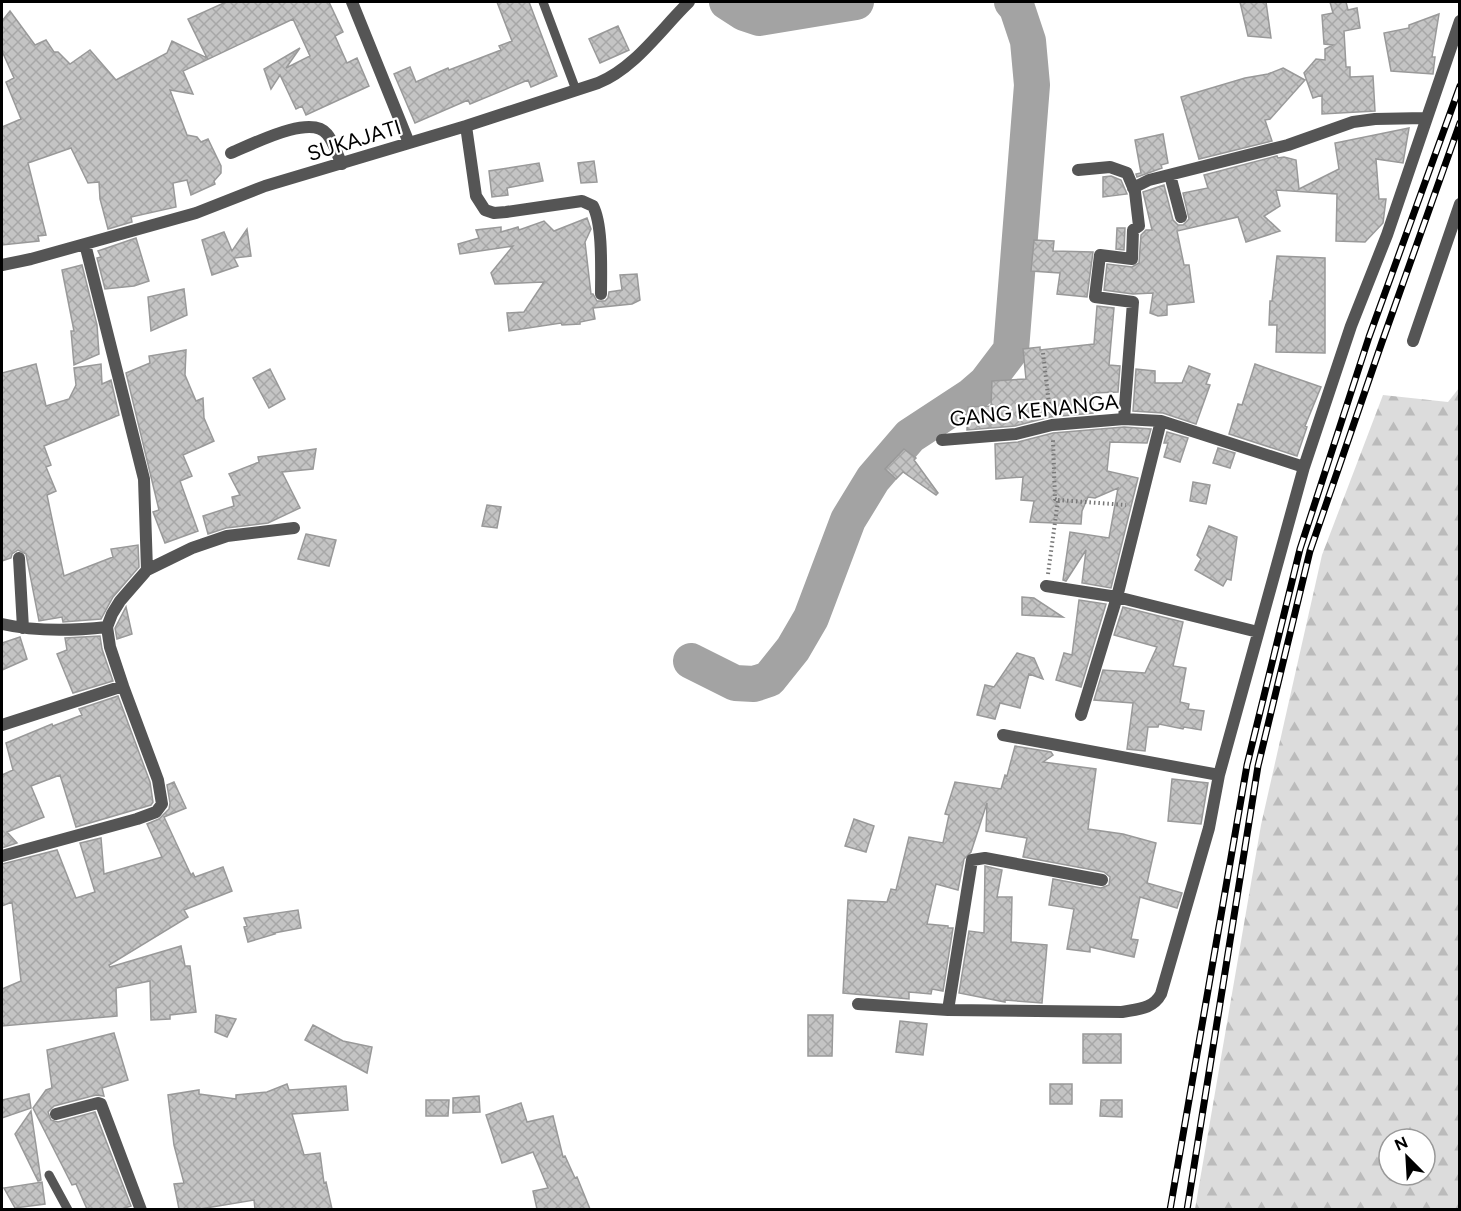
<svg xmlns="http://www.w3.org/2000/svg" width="1461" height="1211" font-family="Figtree,sans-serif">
  <defs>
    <pattern id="forest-firs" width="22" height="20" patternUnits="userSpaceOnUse" patternTransform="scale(1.5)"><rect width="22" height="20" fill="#dcdcdc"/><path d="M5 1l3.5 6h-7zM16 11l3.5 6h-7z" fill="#bbb"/></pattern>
    <pattern id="building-cross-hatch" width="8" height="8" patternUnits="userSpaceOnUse" patternTransform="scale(1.5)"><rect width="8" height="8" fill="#c4c4c4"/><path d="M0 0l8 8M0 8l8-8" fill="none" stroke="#a7a7a7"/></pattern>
  </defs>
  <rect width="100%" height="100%" fill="#fff"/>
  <!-- forest -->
  <path fill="url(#forest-firs)" fill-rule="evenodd" d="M 1459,388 L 1459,1209 L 1195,1209 L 1261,825 L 1322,555 L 1383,395 L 1448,402 ZM 1389,1139 L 1425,1139 L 1425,1175 L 1389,1175 Z"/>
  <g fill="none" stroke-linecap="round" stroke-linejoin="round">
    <!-- river -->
    <path stroke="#a3a3a3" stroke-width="36" d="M 727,2 L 744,13 L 759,18 L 856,2
      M 691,661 L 735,683 L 754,684 L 769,679 L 793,649 L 811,618 L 848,520 L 873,479 L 910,436 L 971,396 L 986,383 L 1011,350 L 1032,85 L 1028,41 L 1017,8 L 1012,2"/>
  </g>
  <!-- building -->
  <path fill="url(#building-cross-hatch)" stroke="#999" stroke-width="1.5" d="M 226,2 L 329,2 L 343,32 L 335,36 L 347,63 L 357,58 L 369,86 L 306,115 L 302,106 L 296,109 L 280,75 L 271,89 L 264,69 L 300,48 L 286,68 L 310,56 L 293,19 L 183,71 L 193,94 L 170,90 L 187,135 L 197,137 L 201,142 L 208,139 L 221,166 L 221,173 L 214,181 L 215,184 L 191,195 L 187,180 L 173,183 L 176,207 L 131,217 L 132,222 L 108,229 L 100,199 L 99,182 L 88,183 L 71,148 L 28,163 L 46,235 L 38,236 L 39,241 L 2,245 L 2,127 L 21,119 L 6,82 L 14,78 L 2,51 L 2,21 L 10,11 L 35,45 L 46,40 L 54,52 L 58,52 L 70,64 L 90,50 L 116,80 L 167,53 L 172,41 L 207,58 L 188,19 Z
    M 497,2 L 529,2 L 557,76 L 531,87 L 528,80 L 470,104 L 468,100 L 415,123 L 394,74 L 410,67 L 416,82 L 448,68 L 449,70 L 501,50 L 499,46 L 512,41 Z
    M 1240,2 L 1266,2 L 1271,38 L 1248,36 Z
    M 1330,2 L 1346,2 L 1348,10 L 1357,8 L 1360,28 L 1344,31 L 1346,67 L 1350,67 L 1350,77 L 1373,76 L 1375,111 L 1322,114 L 1322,95 L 1313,98 L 1304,73 L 1316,59 L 1325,60 L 1325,49 L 1333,45 L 1324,44 L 1322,15 L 1333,13 Z
    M 1439,14 L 1432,57 L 1435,57 L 1433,74 L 1391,71 L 1384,33 L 1409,28 L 1409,25 Z
    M 618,26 L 629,50 L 600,63 L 589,39 Z
    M 1283,68 L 1305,80 L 1270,119 L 1265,120 L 1272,141 L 1199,159 L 1181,97 L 1245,78 L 1268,74 Z
    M 1409,128 L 1403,163 L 1376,159 L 1379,199 L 1386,199 L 1383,223 L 1365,242 L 1336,241 L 1337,194 L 1276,190 L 1280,206 L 1264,216 L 1280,231 L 1246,242 L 1238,217 L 1177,231 L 1184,265 L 1189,265 L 1194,302 L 1167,305 L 1167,315 L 1158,316 L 1150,313 L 1153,293 L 1133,294 L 1104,290 L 1107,264 L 1132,267 L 1139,263 L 1141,235 L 1146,230 L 1152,230 L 1143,192 L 1164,185 L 1173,220 L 1178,225 L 1183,225 L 1189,219 L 1183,193 L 1208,188 L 1204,175 L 1277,156 L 1278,158 L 1284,157 L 1296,160 L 1299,189 L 1339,169 L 1335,143 Z
    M 1163,134 L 1168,163 L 1161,165 L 1162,168 L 1137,177 L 1136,174 L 1141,173 L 1135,140 Z
    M 594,161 L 597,182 L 581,183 L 578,163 Z
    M 539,163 L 543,181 L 507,188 L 508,195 L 492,197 L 489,171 Z
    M 1111,176 L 1121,180 L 1127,194 L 1103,197 L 1103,177 Z
    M 587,218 L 591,229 L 585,242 L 591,294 L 593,294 L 597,301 L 605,301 L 608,298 L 609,292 L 622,290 L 620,275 L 637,274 L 640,300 L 632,304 L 593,308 L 595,319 L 580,322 L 580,324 L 562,325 L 561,323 L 509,331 L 507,313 L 524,312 L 544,282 L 495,284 L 491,273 L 513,246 L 460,254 L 458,244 L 479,238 L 476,230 L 501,227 L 501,232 L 518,227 L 519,230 L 544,221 L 554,231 Z
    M 1117,228 L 1125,228 L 1124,250 L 1116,249 Z
    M 247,229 L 251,256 L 234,258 L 238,266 L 212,275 L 202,240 L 224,232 L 232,251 Z
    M 136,238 L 149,281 L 134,286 L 105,289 L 97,258 L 101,257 L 98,251 Z
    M 1034,240 L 1054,241 L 1053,251 L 1093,252 L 1087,297 L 1057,294 L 1060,273 L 1031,271 Z
    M 1277,256 L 1325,258 L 1325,353 L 1276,352 L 1277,325 L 1269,325 L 1270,301 L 1272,301 Z
    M 82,265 L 97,325 L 99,354 L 74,365 L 71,331 L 74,331 L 62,270 Z
    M 184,289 L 187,315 L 151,331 L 148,297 Z
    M 1097,306 L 1114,308 L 1109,365 L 1120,366 L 1118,392 L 1093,393 L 1093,413 L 1050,417 L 1015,426 L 967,430 L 968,407 L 991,406 L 992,381 L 1026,379 L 1023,349 L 1040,347 L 1040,350 L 1094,344 Z
    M 186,350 L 185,375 L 196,401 L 203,398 L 204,418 L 214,441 L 183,455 L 192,476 L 180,481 L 198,531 L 165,543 L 153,512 L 159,510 L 126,373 L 150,363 L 149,356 Z
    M 36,364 L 46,406 L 69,399 L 76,385 L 74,368 L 101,364 L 102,384 L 111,380 L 119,415 L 44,446 L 51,465 L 46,467 L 56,491 L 47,495 L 64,576 L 113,557 L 111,549 L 138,545 L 139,567 L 113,597 L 101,619 L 63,622 L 62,617 L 39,621 L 26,554 L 18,550 L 12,554 L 11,558 L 2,561 L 2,373 Z
    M 1255,364 L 1321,387 L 1305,426 L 1307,427 L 1297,456 L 1229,434 L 1238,404 L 1242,405 Z
    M 1189,366 L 1210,374 L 1206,384 L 1210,385 L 1196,424 L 1163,413 L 1133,411 L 1136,369 L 1155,371 L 1155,383 L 1182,383 Z
    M 270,369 L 285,399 L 269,408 L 253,378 Z
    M 1124,427 L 1151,429 L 1147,443 L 1110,442 L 1107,471 L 1138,478 L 1111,588 L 1082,583 L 1086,550 L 1066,581 L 1063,580 L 1070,532 L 1109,538 L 1118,488 L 1095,498 L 1088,497 L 1082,511 L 1081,524 L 1030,522 L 1034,501 L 1021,500 L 1023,477 L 996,479 L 995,444 L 1018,442 L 1053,433 Z
    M 1167,432 L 1188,438 L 1180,462 L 1164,457 L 1168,443 L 1164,443 Z
    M 1218,448 L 1235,453 L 1230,468 L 1213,463 Z
    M 316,449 L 313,469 L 282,472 L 300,508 L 268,523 L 226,528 L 208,534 L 203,516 L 234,506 L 232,497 L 240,495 L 229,474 L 259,462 L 258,457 Z
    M 904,449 L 916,458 L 914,460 L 938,493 L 936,495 L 903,472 L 896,479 L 885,469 Z
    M 1193,482 L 1210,485 L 1206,504 L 1190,501 Z
    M 487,505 L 501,507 L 497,528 L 482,526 Z
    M 1209,526 L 1237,537 L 1231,580 L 1227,579 L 1223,586 L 1195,570 L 1201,559 L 1197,555 Z
    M 306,534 L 336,540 L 329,566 L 298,559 Z
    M 1022,597 L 1034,598 L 1063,617 L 1022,615 Z
    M 1079,600 L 1106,604 L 1081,687 L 1056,680 L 1064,653 L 1072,655 Z
    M 126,607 L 132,634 L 117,639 L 115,628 Z
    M 1123,607 L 1183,622 L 1173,666 L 1186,668 L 1180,702 L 1189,704 L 1188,709 L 1204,711 L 1201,730 L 1184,727 L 1183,729 L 1159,724 L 1158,727 L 1148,727 L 1145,751 L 1127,749 L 1133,703 L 1094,700 L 1103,670 L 1145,673 L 1157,647 L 1114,635 Z
    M 100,636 L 102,649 L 113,681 L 73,693 L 57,654 L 67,650 L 65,638 Z
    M 20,637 L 27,659 L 2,670 L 2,643 Z
    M 1017,653 L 1034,658 L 1043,679 L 1029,674 L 1020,708 L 1000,703 L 995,719 L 977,715 L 985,685 L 994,687 Z
    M 118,696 L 150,782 L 153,802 L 151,805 L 76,827 L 60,775 L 31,786 L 44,817 L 7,832 L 17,843 L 2,848 L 2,775 L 13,770 L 6,743 L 52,724 L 53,726 L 82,715 L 79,709 Z
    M 1015,746 L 1051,752 L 1053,755 L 1043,762 L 1096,769 L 1088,829 L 1123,834 L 1156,843 L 1147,883 L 1182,893 L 1177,908 L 1140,897 L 1131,939 L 1138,940 L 1134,957 L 1090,947 L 1090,952 L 1067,949 L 1074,909 L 1049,905 L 1053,879 L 1101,888 L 1109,885 L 1110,877 L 1104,872 L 1023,857 L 1027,838 L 986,831 L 987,803 L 971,852 L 964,859 L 958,890 L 936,884 L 927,924 L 948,926 L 948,928 L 953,928 L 943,991 L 932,989 L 931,994 L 909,992 L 909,999 L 843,993 L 848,900 L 887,902 L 891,889 L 896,890 L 909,837 L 943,843 L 949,815 L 945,814 L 955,782 L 1001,789 L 1005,775 L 1007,776 Z
    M 1172,779 L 1208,783 L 1201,824 L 1168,821 Z
    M 174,782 L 186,808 L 164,817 L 191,875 L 193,873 L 195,877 L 223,867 L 232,891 L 184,910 L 188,917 L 109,965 L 110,967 L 181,946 L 185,966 L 190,966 L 196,1012 L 170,1015 L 170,1019 L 151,1020 L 150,981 L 116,988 L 117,1016 L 2,1026 L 2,989 L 21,981 L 12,902 L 2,906 L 2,864 L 57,850 L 76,898 L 95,892 L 80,843 L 101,838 L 104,874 L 162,857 L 147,824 L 159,819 L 169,809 L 170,803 L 167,785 Z
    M 854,819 L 874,826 L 866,852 L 845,846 Z
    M 985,866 L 1002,870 L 997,897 L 1012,897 L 1011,942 L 1047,945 L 1042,1003 L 1005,1000 L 1005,1002 L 959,993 L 969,931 L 984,933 Z
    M 298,910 L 301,928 L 274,933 L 275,934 L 248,942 L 244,927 L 247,926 L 244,918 Z
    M 216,1015 L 236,1019 L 227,1037 L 215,1032 Z
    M 808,1015 L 833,1015 L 832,1056 L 808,1056 Z
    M 900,1021 L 927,1024 L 923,1055 L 896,1052 Z
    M 313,1025 L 343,1041 L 372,1047 L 367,1073 L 305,1040 Z
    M 114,1033 L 128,1080 L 102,1088 L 104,1096 L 96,1095 L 54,1106 L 48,1112 L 51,1120 L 58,1122 L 95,1112 L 131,1206 L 122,1209 L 87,1209 L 76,1184 L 72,1185 L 33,1108 L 46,1090 L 52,1088 L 47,1050 Z
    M 1083,1034 L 1121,1034 L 1121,1063 L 1083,1063 Z
    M 287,1084 L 289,1090 L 346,1086 L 348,1110 L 292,1114 L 304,1155 L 320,1153 L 324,1183 L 326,1182 L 332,1209 L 255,1209 L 254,1200 L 200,1209 L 179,1209 L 174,1184 L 184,1183 L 174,1145 L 168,1095 L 199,1090 L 199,1094 L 236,1099 L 236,1095 L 267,1092 Z
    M 1050,1084 L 1072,1084 L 1072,1104 L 1050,1104 Z
    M 29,1094 L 31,1108 L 2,1118 L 2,1100 Z
    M 479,1096 L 480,1112 L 453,1113 L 453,1098 Z
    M 426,1100 L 449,1100 L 448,1116 L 426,1116 Z
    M 1101,1100 L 1122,1100 L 1122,1117 L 1100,1116 Z
    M 521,1103 L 527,1122 L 553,1116 L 563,1157 L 565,1156 L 575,1178 L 577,1177 L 590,1209 L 537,1209 L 533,1191 L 548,1188 L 533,1152 L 502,1163 L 486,1115 Z
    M 31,1111 L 41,1180 L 38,1181 L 15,1134 Z
    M 42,1182 L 45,1204 L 15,1208 L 4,1188 Z"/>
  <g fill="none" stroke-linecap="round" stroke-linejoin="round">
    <!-- path -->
    <path stroke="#777" stroke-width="4" stroke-dasharray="1.5 3" stroke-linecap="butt" d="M 1043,353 L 1050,412
      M 1058,500 L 1126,505
      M 1048,574 L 1058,500 L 1055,499 L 1053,440"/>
    <!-- lane -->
    <path stroke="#555" stroke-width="9" d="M 543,2 L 576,90
      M 49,1175 L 68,1210"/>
    <!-- street -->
    <path stroke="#555" stroke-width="12" d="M 352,2 L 409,143
      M 466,126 L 476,196 L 485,210 L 494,213 L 506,212 L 582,201 L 593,206 C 603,225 601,271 601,294
      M 231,153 C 251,145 311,113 327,134 C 334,142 337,155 342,164
      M 1078,170 L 1110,167 L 1127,173 L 1135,192 L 1139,226 L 1133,230 L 1132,259 L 1100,255 L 1095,297 L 1133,302 L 1124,419
      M 1170,175 L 1181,217
      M 1133,188 L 1149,180 L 1288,145 L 1353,122 L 1375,119 L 1425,118
      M 85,244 L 144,479 L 147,570
      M 2,265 L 31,259 L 196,213 L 265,186 L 466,126 L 598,83 C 635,68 661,29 689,2
      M 1413,341 L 1460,204
      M 942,440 L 1016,434 L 1052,425 L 1124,419 L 1161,421 L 1304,467
      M 19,558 L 23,628
      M 1046,586 L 1117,597 L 1258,632
      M 2,624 C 37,632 71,631 107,627
      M 123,686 L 110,647 L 107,627 L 112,614 L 120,601 L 147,570 L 192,548 L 227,536 L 294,528
      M 1081,715 L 1117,597 L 1161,421
      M 2,725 L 123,686 L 158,780 L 162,804 L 156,812 L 137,819 L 2,856
      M 1003,735 L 1219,775
      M 858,1004 L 948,1010 L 1122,1012 C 1138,1009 1153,1009 1161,994 L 1209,828 L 1219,775 L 1304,467 L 1351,326 L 1387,235 L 1460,21
      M 948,1010 L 972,860 L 985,858 L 1102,880
      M 56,1114 L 98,1103 L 101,1104 L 141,1210"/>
    <defs>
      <path id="rail" d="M 1170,1210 L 1247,765 L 1300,549 L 1369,337 L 1460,86
        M 1187,1210 L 1258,766 L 1310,551 L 1382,342 L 1460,123"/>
    </defs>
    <!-- rail casing -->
    <use href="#rail" stroke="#000" stroke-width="7"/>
    <!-- rail -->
    <use href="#rail" stroke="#fff" stroke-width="4.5" stroke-dasharray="14" stroke-linecap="butt"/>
  </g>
  <g text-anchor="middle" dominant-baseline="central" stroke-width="4.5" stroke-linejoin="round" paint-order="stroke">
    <!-- street labels -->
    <g font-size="21" fill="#000" stroke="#fff">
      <text transform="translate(354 140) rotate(-17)">SUKAJATI</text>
      <text transform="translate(1034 410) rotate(-6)">GANG KENANGA</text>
    </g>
  </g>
  <!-- border -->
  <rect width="1461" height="1211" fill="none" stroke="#000000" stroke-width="6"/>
  <!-- north arrow -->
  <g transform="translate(1407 1157) rotate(336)"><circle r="28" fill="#ffffff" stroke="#999999" stroke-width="1.5"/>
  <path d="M0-4.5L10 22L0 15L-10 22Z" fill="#000000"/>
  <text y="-9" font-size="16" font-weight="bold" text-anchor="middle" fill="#000000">N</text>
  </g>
</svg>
